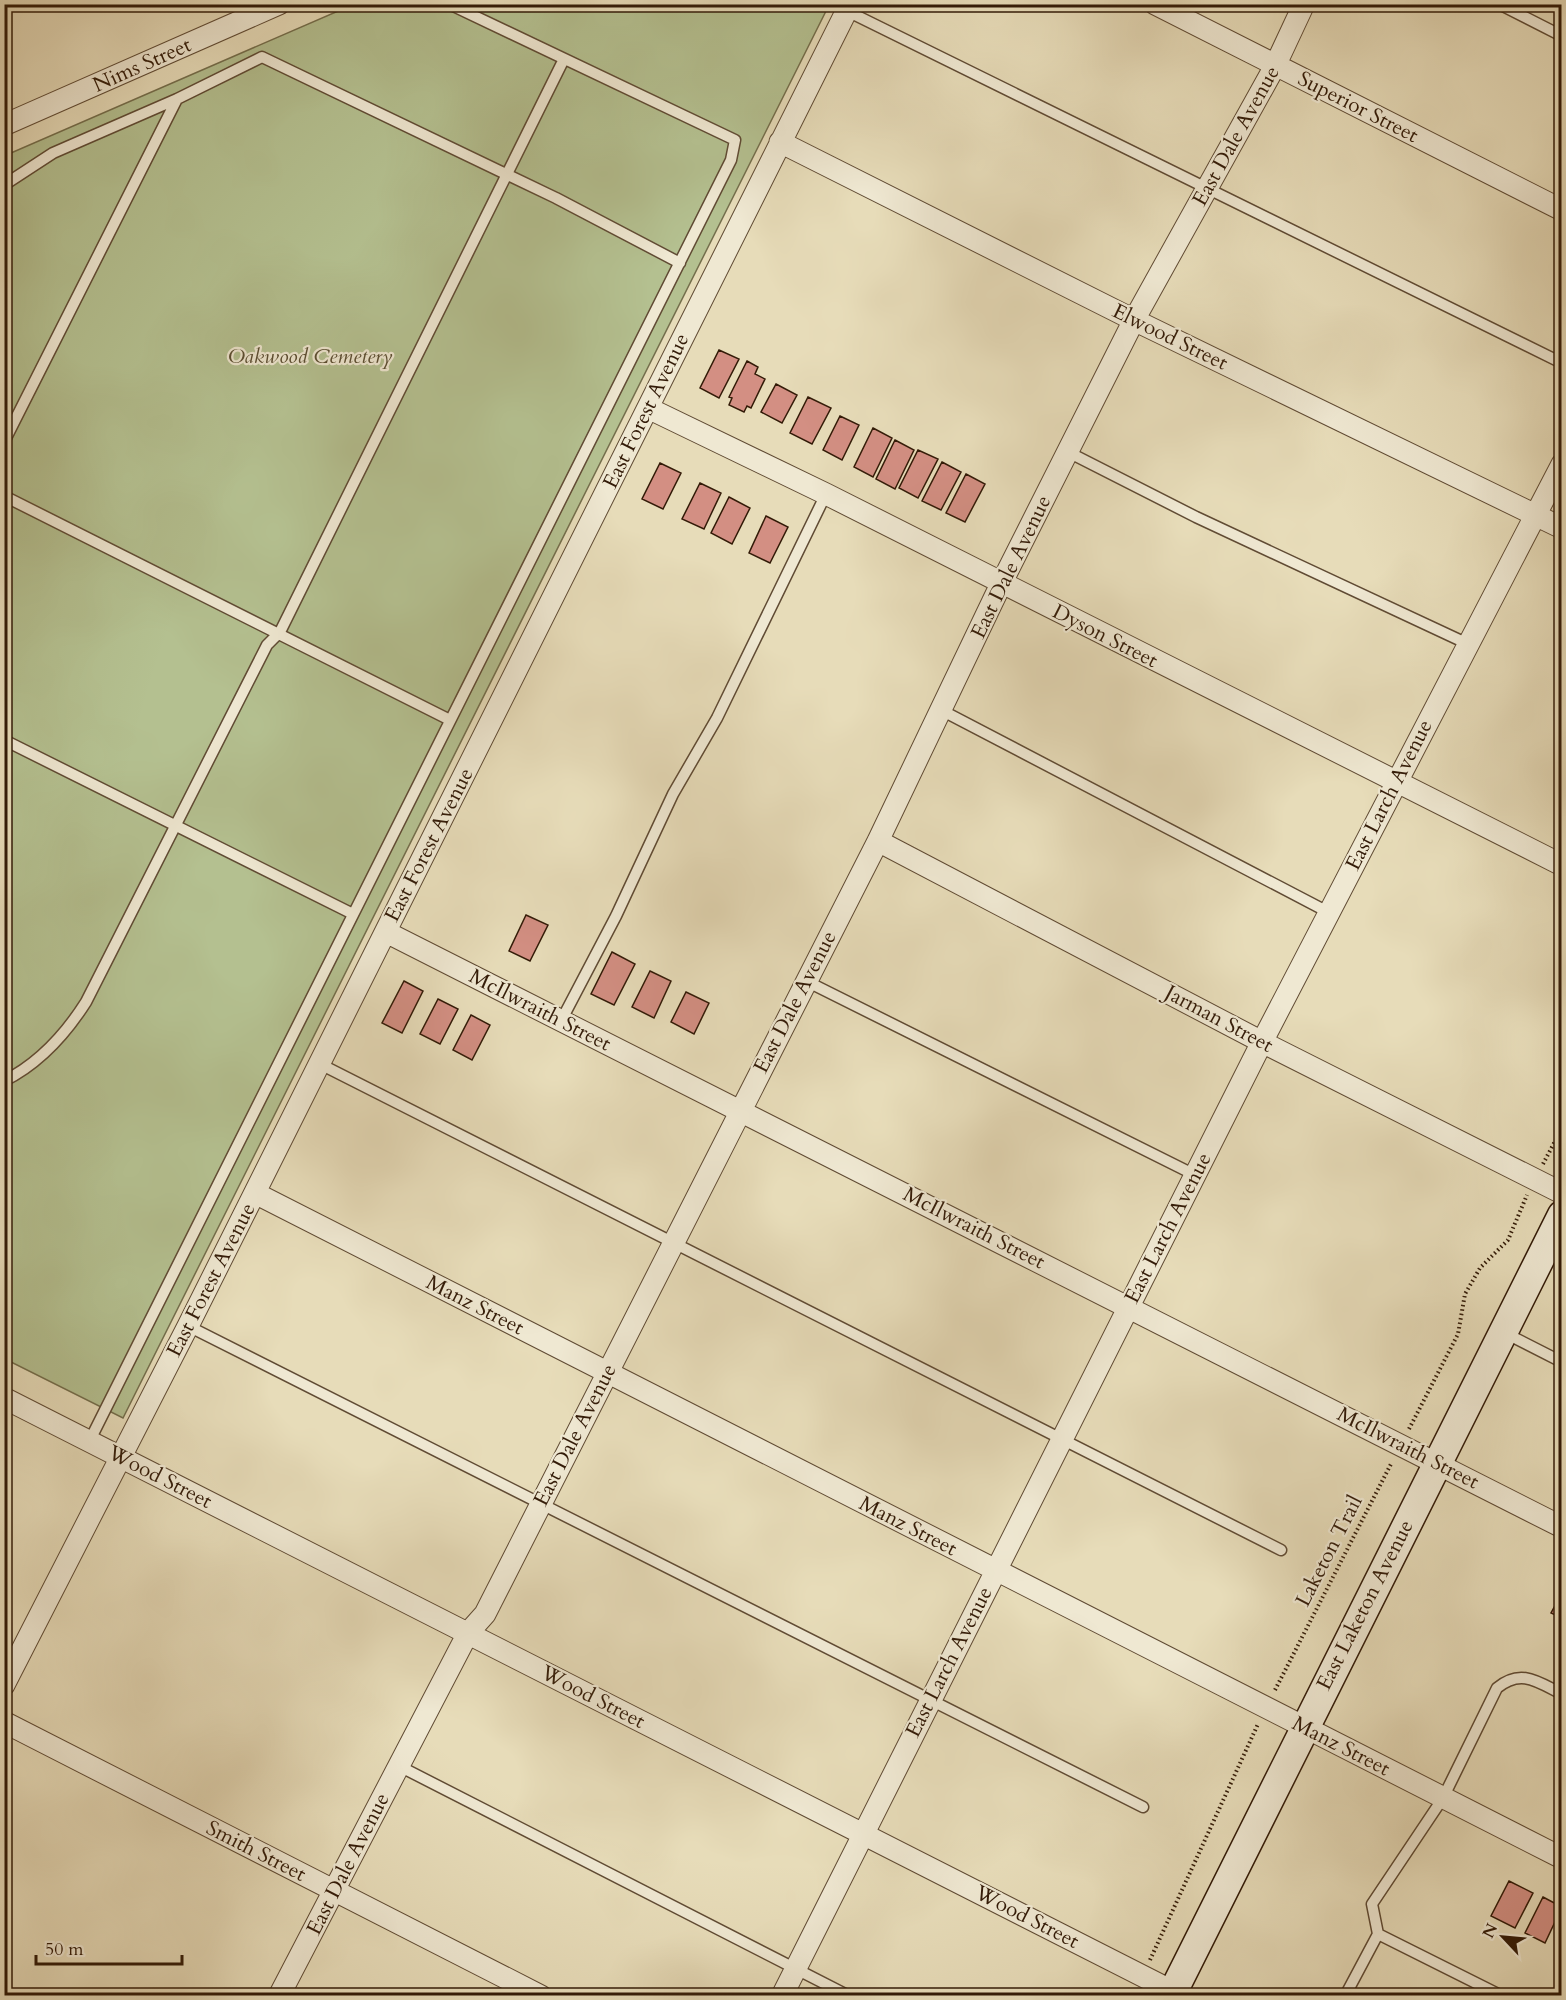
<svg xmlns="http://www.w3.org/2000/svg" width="1566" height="2000" font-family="Cardo,serif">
  <rect width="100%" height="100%" fill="#e7dcb9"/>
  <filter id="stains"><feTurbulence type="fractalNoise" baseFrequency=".00333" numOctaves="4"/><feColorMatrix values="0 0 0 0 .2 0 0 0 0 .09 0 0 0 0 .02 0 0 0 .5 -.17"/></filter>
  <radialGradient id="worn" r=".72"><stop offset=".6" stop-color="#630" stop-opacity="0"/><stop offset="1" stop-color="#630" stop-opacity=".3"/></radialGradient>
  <!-- green -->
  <path fill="#b4c090" stroke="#746e4c" stroke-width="1.5" d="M 352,5 L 829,5 L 123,1418 L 5,1359 L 4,156 Z"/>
  <!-- building -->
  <path fill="#d38f83" stroke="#331b08" stroke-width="1.5" d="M 719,350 L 739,359 L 719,398 L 700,388 Z
    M 747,361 L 758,367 L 755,374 L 765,379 L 751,408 L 747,406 L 744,412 L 729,405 L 732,398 L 729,397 Z
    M 776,384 L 797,395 L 782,423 L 761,412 Z
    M 808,397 L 831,408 L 812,444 L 790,433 Z
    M 840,416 L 859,425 L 842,460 L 823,450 Z
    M 873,428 L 892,438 L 873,477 L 854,467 Z
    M 895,440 L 914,450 L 895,489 L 876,479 Z
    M 918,450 L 938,459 L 918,498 L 899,488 Z
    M 942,462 L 961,472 L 941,510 L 922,501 Z
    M 660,463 L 681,473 L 663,509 L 642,499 Z
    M 966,474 L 985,484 L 965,522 L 946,513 Z
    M 700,483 L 721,493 L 704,529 L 682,519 Z
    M 729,497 L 750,508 L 732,544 L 711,533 Z
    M 766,516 L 788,527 L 770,563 L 749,553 Z
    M 526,915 L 548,925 L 530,961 L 509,951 Z
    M 612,952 L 635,964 L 614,1005 L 591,994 Z
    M 650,971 L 671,981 L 654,1018 L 632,1007 Z
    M 404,981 L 423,991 L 402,1033 L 382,1023 Z
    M 686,992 L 709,1003 L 694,1034 L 671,1022 Z
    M 438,999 L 458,1009 L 440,1044 L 420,1034 Z
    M 471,1015 L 490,1025 L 472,1060 L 453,1050 Z
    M 1562,1593 L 1562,1618 L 1551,1613 Z
    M 1509,1881 L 1533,1893 L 1515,1928 L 1491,1916 Z
    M 1543,1897 L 1562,1907 L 1545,1943 L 1525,1933 Z"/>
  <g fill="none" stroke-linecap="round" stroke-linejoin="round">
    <defs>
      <path id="service" d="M 1499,4 L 1562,36
        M 847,11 L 1562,363
        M 4,185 L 53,153 L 177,99
        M 4,442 L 177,99 L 262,57 L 556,198 L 680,263
        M 1068,452 L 1196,517 L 1468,644
        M 4,496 L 450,720
        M 941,710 L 1328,912
        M 4,740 L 353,914
        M 806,981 L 1195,1175
        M 561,1021 L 616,916 L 673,794 L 717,718 L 826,494
        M 320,1064 L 1281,1550
        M 4,1081 C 40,1063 65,1035 86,1002 L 267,645 L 280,632 L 563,61
        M 188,1326 L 1143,1807
        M 1503,1332 L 1562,1362
        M 89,1442 L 731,160 L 735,140 L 449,4
        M 399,1766 L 849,1996
        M 1378,1934 L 1502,1996
        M 1345,1996 L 1378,1934 L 1372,1904 L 1443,1798 L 1497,1688 C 1521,1668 1538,1682 1562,1694"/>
      <path id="minor" d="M 1155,4 L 1562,210
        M 4,125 L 279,4
        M 780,142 L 1134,320 L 1562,528
        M 648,408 L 826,494 L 1562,865
        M 878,841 L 1262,1042 L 1562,1193
        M 386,932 L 1562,1527
        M 255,1193 L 1562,1858
        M 4,1398 L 1182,1996
        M 4,1685 L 188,1326 L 850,4
        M 4,1722 L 541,1996
        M 279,1996 L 468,1633 L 485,1614 L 878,841 L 1001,584 L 1134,320 L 1275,66 L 1304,4
        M 782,1996 L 1262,1042 L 1562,464"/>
      <path id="secondary" d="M 1171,1996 L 1562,1215"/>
    </defs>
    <!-- service casing -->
    <use href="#service" stroke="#604b34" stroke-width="13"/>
    <!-- minor casing -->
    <use href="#minor" stroke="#604b34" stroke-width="23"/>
    <!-- secondary casing -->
    <use href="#secondary" stroke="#331b08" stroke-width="31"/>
    <!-- path -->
    <path stroke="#331b08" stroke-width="4" stroke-dasharray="1.5 3" stroke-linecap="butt" d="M 1543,1164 L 1562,1128
      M 1409,1429 L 1458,1334 L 1465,1294 L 1480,1268 L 1508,1240 L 1527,1195
      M 1275,1690 L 1392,1462
      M 1150,1960 L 1258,1724"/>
    <!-- service -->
    <use href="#service" stroke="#efe8d2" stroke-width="10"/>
    <!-- minor -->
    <use href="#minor" stroke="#efe8d2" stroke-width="21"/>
    <!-- secondary -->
    <use href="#secondary" stroke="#efe8d2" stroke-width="28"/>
  </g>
  <g text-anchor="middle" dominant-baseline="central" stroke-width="4.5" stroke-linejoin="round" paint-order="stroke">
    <!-- street labels -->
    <g font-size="21" fill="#331b08" stroke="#efe8d2">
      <text transform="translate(142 65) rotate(-24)">Nims Street</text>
      <text transform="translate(1358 107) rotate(27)">Superior Street</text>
      <text transform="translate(1236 136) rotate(-61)">East Dale Avenue</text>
      <text transform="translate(1170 337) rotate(26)">Elwood Street</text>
      <text transform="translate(646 411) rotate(-64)">East Forest Avenue</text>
      <text transform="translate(1011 567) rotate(-64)">East Dale Avenue</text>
      <text transform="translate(1105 636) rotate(27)">Dyson Street</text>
      <text transform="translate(1389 795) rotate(-63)">East Larch Avenue</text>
      <text transform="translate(429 845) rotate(-63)">East Forest Avenue</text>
      <text transform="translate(795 1002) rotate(-63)">East Dale Avenue</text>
      <text transform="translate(540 1010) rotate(27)">McIlwraith Street</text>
      <text transform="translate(1219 1019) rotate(28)">Jarman Street</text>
      <text transform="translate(974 1228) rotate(27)">McIlwraith Street</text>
      <text transform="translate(1168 1228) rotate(-63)">East Larch Avenue</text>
      <text transform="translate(211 1280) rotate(-63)">East Forest Avenue</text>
      <text transform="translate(475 1305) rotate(27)">Manz Street</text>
      <text transform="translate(575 1435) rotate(-63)">East Dale Avenue</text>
      <text transform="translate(1408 1448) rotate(27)">McIlwraith Street</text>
      <text transform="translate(160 1477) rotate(27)">Wood Street</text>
      <text transform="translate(908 1526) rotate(27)">Manz Street</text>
      <text transform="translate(1329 1551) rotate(-63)">Laketon Trail</text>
      <text transform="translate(1365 1605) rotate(-63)">East Laketon Avenue</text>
      <text transform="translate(949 1662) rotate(-63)">East Larch Avenue</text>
      <text transform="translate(593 1697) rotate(27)">Wood Street</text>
      <text transform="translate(1341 1746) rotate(27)">Manz Street</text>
      <text transform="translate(256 1851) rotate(27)">Smith Street</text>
      <text transform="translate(348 1864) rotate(-63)">East Dale Avenue</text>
      <text transform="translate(1027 1917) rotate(27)">Wood Street</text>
    </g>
    <!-- park labels -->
    <g font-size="21" font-style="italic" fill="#5a4d31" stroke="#efe8d2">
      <text x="310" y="356">Oakwood Cemetery</text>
    </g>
  </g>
  <!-- margin -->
  <rect width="1566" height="2000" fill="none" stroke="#e7dcb9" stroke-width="24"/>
  <rect x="6" y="6" width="1554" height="1988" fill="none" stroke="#331b08" stroke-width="3"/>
  <rect x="12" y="12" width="1542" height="1976" fill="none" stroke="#331b08" stroke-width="1.5"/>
  <!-- north arrow -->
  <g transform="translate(1503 1937) rotate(296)" stroke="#efe8d2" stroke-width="4.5" paint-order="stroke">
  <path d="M0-4.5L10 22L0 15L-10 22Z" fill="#331b08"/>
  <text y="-9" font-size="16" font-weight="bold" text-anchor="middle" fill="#331b08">N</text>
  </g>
  <!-- scale -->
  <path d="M36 1955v9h146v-9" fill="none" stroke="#331b08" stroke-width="3"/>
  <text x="45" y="1955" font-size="18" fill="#331b08" stroke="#efe8d2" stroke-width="4.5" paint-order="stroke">50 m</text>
  <rect width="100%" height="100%" filter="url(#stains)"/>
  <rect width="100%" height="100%" fill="url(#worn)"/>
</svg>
